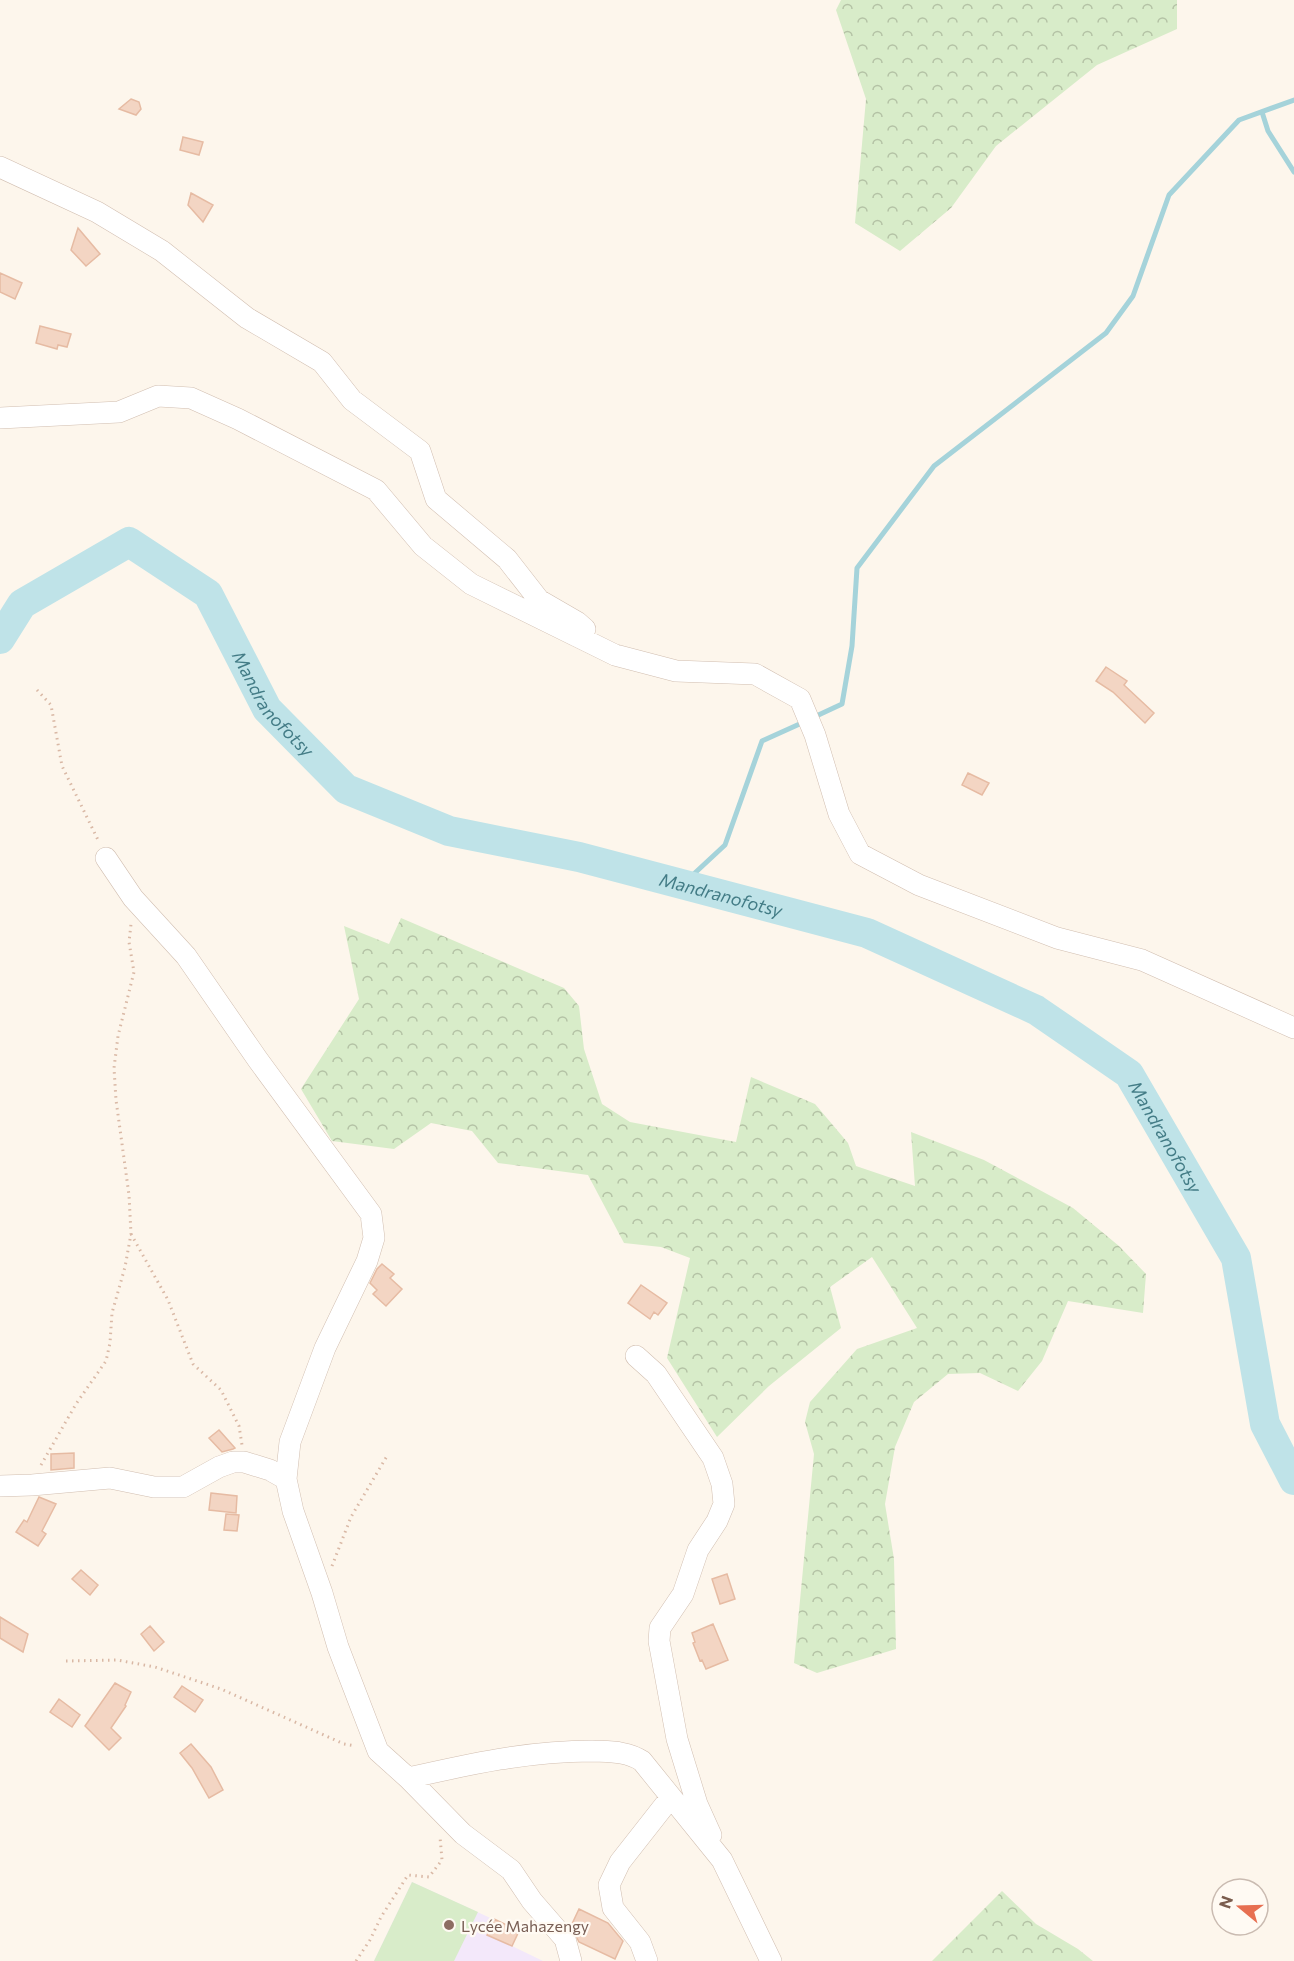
<svg xmlns="http://www.w3.org/2000/svg" width="1294" height="1961" font-family="Commissioner,sans-serif">
  <defs>
    <pattern id="forest-crowns" width="20" height="18" patternUnits="userSpaceOnUse" patternTransform="scale(1.5)"><rect width="20" height="18" fill="#d8ecc9"/><path d="M2 6a3 3 0 1 1 6 0M12 15a3 3 0 1 1 6 0" fill="none" stroke="#b4c2a5"/></pattern>
  </defs>
  <rect width="100%" height="100%" fill="#fdf6ec"/>
  <!-- education -->
  <path fill="#f3e8fa" d="M 412,1882 L 519,1931 L 512,1946 L 543,1961 L 374,1961 Z"/>
  <!-- grass -->
  <path fill="#d8ecc9" d="M 412,1882 L 478,1912 L 454,1961 L 374,1961 Z"/>
  <!-- forest -->
  <path fill="url(#forest-crowns)" d="M 841,0 L 1177,0 L 1177,29 L 1097,65 L 996,146 L 951,208 L 900,251 L 855,223 L 866,99 L 836,10 Z
    M 401,918 L 564,988 L 579,1006 L 584,1049 L 602,1104 L 630,1122 L 736,1142 L 751,1077 L 815,1104 L 848,1143 L 856,1166 L 915,1186 L 911,1132 L 984,1160 L 1073,1208 L 1119,1246 L 1146,1274 L 1143,1313 L 1068,1301 L 1042,1361 L 1018,1391 L 980,1373 L 948,1374 L 914,1402 L 895,1447 L 885,1504 L 894,1559 L 896,1649 L 817,1673 L 794,1663 L 814,1454 L 805,1422 L 810,1402 L 857,1349 L 917,1328 L 872,1257 L 830,1287 L 841,1328 L 769,1386 L 717,1437 L 667,1358 L 690,1258 L 661,1247 L 624,1243 L 588,1175 L 498,1163 L 472,1131 L 431,1123 L 394,1149 L 332,1141 L 301,1089 L 359,999 L 344,926 L 389,944 Z
    M 1002,1891 L 1036,1924 L 1078,1949 L 1093,1961 L 932,1961 Z"/>
  <g fill="none" stroke-linecap="round" stroke-linejoin="round">
    <!-- stream -->
    <path stroke="#a5d3da" stroke-width="5" d="M 1262,112 L 1268,131 L 1294,172
      M 812,718 L 842,704 L 852,646 L 857,568 L 934,466 L 1106,333 L 1133,296 L 1169,195 L 1239,120 L 1294,100
      M 683,884 L 725,845 L 762,741 L 804,722"/>
    <!-- river -->
    <path stroke="#bfe3e8" stroke-width="30" id="s1" d="M 0,639 L 22,604 L 129,542 L 208,594 L 267,709 L 346,789 L 449,831 L 579,857 L 867,933 L 1036,1010 L 1129,1074 L 1236,1258 L 1265,1424 L 1294,1480"/>
  </g>
  <!-- building -->
  <path fill="#f3d5c3" stroke="#e6bba3" stroke-width="1.5" d="M 131,99 L 139,102 L 141,109 L 136,115 L 119,109 Z
    M 183,137 L 203,142 L 199,155 L 180,150 Z
    M 191,193 L 213,205 L 203,222 L 188,205 Z
    M 78,228 L 100,254 L 86,266 L 71,250 Z
    M 0,273 L 22,283 L 15,299 L 0,292 Z
    M 40,326 L 71,334 L 67,347 L 58,345 L 57,349 L 36,343 Z
    M 1106,667 L 1127,681 L 1124,685 L 1154,713 L 1145,723 L 1113,692 L 1096,681 Z
    M 968,773 L 989,783 L 982,795 L 962,785 Z
    M 382,1264 L 394,1274 L 390,1278 L 402,1289 L 386,1306 L 373,1294 L 377,1290 L 370,1283 L 377,1269 Z
    M 641,1285 L 667,1303 L 658,1315 L 654,1312 L 650,1319 L 628,1303 Z
    M 219,1430 L 235,1448 L 233,1449 L 222,1452 L 209,1438 Z
    M 74,1453 L 74,1468 L 51,1470 L 51,1454 Z
    M 211,1493 L 237,1496 L 236,1513 L 209,1510 Z
    M 39,1497 L 56,1504 L 42,1531 L 46,1534 L 38,1546 L 16,1532 L 24,1520 L 27,1522 Z
    M 226,1514 L 239,1515 L 237,1531 L 224,1530 Z
    M 81,1570 L 98,1585 L 90,1595 L 72,1579 Z
    M 727,1574 L 735,1599 L 720,1604 L 712,1579 Z
    M 0,1617 L 28,1634 L 23,1652 L 0,1638 Z
    M 713,1624 L 728,1660 L 706,1669 L 702,1660 L 700,1661 L 693,1643 L 695,1642 L 692,1633 Z
    M 150,1626 L 164,1642 L 154,1651 L 141,1634 Z
    M 115,1683 L 131,1692 L 125,1705 L 126,1706 L 111,1728 L 121,1738 L 109,1750 L 85,1726 Z
    M 182,1686 L 203,1700 L 195,1712 L 174,1697 Z
    M 59,1699 L 80,1715 L 72,1727 L 50,1712 Z
    M 191,1744 L 211,1767 L 223,1790 L 209,1798 L 192,1768 L 180,1753 Z
    M 579,1909 L 608,1923 L 623,1941 L 615,1959 L 579,1942 L 571,1926 Z
    M 494,1919 L 519,1931 L 512,1946 L 487,1935 Z"/>
  <g fill="none" stroke-linecap="round" stroke-linejoin="round">
    <defs>
      <path id="minor" d="M 0,167 L 97,212 L 162,251 L 247,318 L 322,362 L 352,400 L 420,451 L 436,499 L 507,559 L 539,600 L 577,622 L 585,629
        M 0,418 L 119,412 L 158,396 L 191,398 L 238,419 L 376,490 L 423,546 L 471,584 L 615,655 L 676,671 L 755,674 L 800,699 L 815,735 L 839,814 L 860,854 L 919,885 L 1057,938 L 1142,960 L 1294,1028
        M 106,858 L 133,898 L 186,956 L 258,1060 L 371,1214 L 374,1238 L 367,1261 L 325,1348 L 290,1442 L 286,1479 L 293,1511 L 322,1593 L 338,1647 L 378,1751 L 408,1778 C 470,1764 528,1751 592,1751 C 610,1752 627,1751 642,1761 L 722,1860 L 771,1961
        M 636,1356 L 656,1374 L 713,1458 L 722,1484 L 724,1504 L 717,1521 L 698,1550 L 683,1594 L 660,1628 L 659,1641 L 677,1739 L 697,1804 L 711,1835
        M 0,1486 L 32,1485 L 110,1478 L 154,1487 L 183,1487 L 219,1467 L 233,1462 L 244,1462 L 270,1470 L 286,1479
        M 408,1778 L 463,1834 L 511,1870 L 532,1901 L 565,1939 L 571,1961
        M 647,1961 L 640,1942 L 613,1908 L 609,1885 L 620,1862 L 671,1797"/>
    </defs>
    <!-- minor casing -->
    <use href="#minor" stroke="#d1beb0" stroke-width="22"/>
    <!-- path -->
    <path stroke="#d9b8a5" stroke-width="3" stroke-dasharray="1.5 4.5" stroke-linecap="butt" d="M 37,690 L 51,705 L 62,766 L 99,842
      M 131,1234 L 168,1300 L 193,1364 L 221,1390 L 239,1426 L 242,1445
      M 41,1465 L 76,1404 L 106,1361 L 110,1343 L 112,1313 L 125,1267 L 131,1234 L 129,1195 L 116,1100 L 114,1068 L 118,1036 L 134,972 L 129,942 L 131,924
      M 332,1566 L 351,1517 L 387,1456
      M 66,1661 L 117,1660 L 155,1667 L 221,1689 L 344,1744 L 355,1746
      M 356,1961 L 370,1940 L 381,1917 L 408,1875 L 429,1877 L 442,1860 L 440,1837"/>
    <!-- minor -->
    <use href="#minor" stroke="#fff" stroke-width="21"/>
  </g>
  <!-- markers -->
  <circle fill="#8d6e63" stroke="#fffaf3" stroke-width="2" cx="449" cy="1925" r="6"/>
  <g text-anchor="middle" dominant-baseline="central" stroke-width="4.5" stroke-linejoin="round" paint-order="stroke">
    <!-- education labels -->
    <g font-size="16" fill="#785e54" stroke="#fffaf3" text-anchor="start">
      <text x="461" y="1925">Lycée Mahazengy</text>
    </g>
    <!-- water labels -->
    <g font-size="18" font-style="italic" fill="#437c86" stroke="#fffaf3">
      <text stroke="none"><textPath href="#s1" startOffset="388">Mandranofotsy</textPath></text>
      <text stroke="none"><textPath href="#s1" startOffset="892">Mandranofotsy</textPath></text>
      <text stroke="none"><textPath href="#s1" startOffset="1414">Mandranofotsy</textPath></text>
    </g>
  </g>
  <!-- north arrow -->
  <g transform="translate(1240 1907) rotate(289)"><circle r="28" fill="#fffaf3" stroke="#cabbb1" stroke-width="1.5"/>
  <path d="M0-4.5L10 22L0 15L-10 22Z" fill="#e76f51"/>
  <text y="-9" font-size="16" font-weight="bold" text-anchor="middle" fill="#7a5c4d">N</text>
  </g>
</svg>
